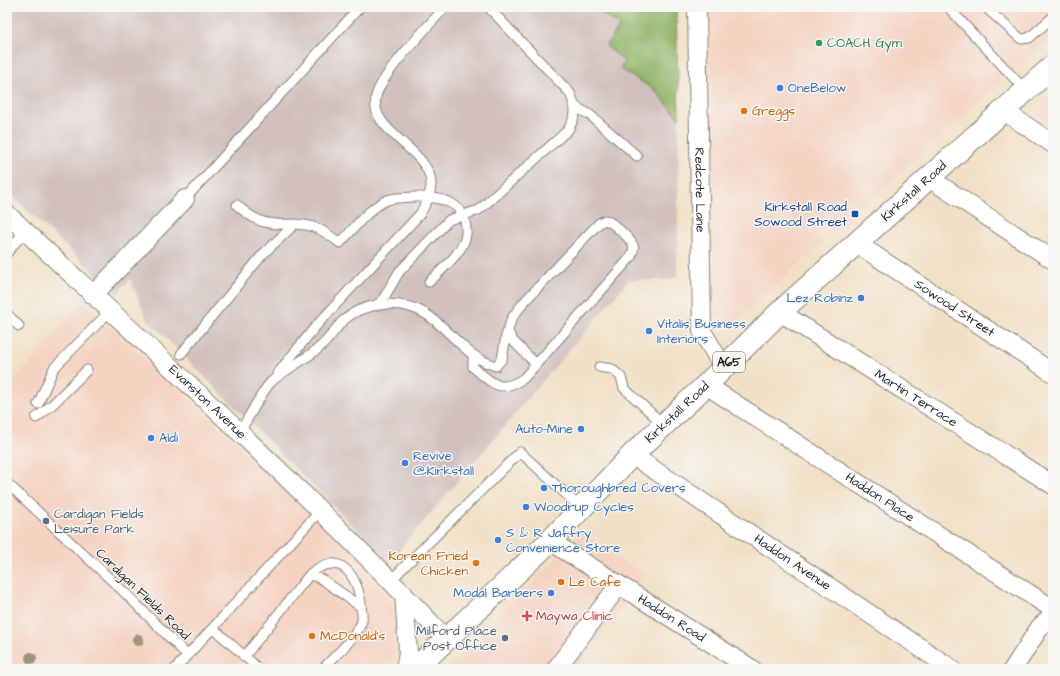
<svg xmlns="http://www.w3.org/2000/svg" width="1060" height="676" font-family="'Architects Daughter',sans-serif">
  <rect width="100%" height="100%" fill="#f6f6f2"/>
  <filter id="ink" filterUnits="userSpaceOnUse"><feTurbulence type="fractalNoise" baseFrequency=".025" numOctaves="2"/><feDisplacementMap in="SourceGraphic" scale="8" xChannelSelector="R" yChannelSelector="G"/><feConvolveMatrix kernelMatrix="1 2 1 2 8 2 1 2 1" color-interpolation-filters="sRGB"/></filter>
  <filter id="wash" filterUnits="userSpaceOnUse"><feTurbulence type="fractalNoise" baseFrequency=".012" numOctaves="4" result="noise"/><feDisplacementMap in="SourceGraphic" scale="16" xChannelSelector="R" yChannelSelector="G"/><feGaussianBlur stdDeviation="0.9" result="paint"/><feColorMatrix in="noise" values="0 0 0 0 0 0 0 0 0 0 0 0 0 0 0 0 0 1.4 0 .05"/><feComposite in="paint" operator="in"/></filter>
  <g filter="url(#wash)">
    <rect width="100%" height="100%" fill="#f2e0c6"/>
    <!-- built -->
    <path fill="#f5d3c2" d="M 709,7 L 1053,7 L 1053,35 L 733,324 L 723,321 L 714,311 Z
      M 1053,99 L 1053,127 L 1035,115 Z
      M 84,302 L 357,556 L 395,611 L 398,627 L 392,657 L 378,669 L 7,669 L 7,388 Z
      M 580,533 L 645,575 L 576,669 L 448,669 Z"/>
    <!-- industrial -->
    <path fill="#d1c0bd" d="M 7,7 L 592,7 L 620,26 L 624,61 L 620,70 L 655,90 L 679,118 L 677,277 L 669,280 L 629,280 L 389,562 L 147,319 L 130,279 L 117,294 L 7,191 Z"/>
    <!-- forest -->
    <path fill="#90b266" stroke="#566741" d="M 592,7 L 676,7 L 679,118 L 655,90 L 620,69 L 624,61 L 606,46 L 620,26 Z"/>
  </g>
  <g filter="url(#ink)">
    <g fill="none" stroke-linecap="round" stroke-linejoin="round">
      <defs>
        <path id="service" d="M 948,7 L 1026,91
          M 985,7 L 1021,39 L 1029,38 L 1053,17
          M 576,107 L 590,115 L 637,156
          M 185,199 L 360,7
          M 295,224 C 316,225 324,231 340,243 C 354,229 367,210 385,201 C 393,197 404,198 412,197 C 438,196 468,200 466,234 C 465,251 440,271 429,282
          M 7,253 L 25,231
          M 376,305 L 382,301 L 399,272 L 449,220 L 479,210 L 568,130 C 577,114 577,110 570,93 L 488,7
          M 7,314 L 19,326
          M 508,332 L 513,341 L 536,364
          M 181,354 L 263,254 L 295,224 C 269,225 257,224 237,205
          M 599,367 L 612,369 L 621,377 L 624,388 L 664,425
          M 277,374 L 316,326 L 420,214 C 425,205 430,197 431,186 C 433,149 364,132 377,93 C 385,70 428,27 445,7
          M 38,404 L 54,368 L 110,311
          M 36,418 L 53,404 L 87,370
          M 239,433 C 247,421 262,391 271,382 C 286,369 305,360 320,347 C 329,340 334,330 342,322 C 363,301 402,299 426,314 C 451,330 466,358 496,366 L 502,359 L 506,336 L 512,318 L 524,302 L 599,223 L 605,220 C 611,221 630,238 633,245 C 635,249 632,252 631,257 L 524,378 C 500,394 493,384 473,367 L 473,357
          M 7,483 L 123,591 L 188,656
          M 310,574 L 323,580 L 361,607
          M 391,580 L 520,452 L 581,508
          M 213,628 L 259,669
          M 244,657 L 310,574 C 339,550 356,573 361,603 C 361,608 363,616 362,621 C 357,637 334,656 323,669
          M 175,669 L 320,511"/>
        <g id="minor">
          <path id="s1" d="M 697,7 L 702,331 L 723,367"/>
          <path d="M 1004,111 L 1053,144"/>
          <path d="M 929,178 L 1053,260"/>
          <path id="s2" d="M 7,214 C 155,353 307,491 446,639"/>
          <path id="s3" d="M 856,243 L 1053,373"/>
          <path d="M 93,295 L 185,199"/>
          <path id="s4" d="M 780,312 L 1053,485"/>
          <path id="s5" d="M 706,385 L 1053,609"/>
          <path id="s6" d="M 632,455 L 952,669"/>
          <path id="s7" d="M 550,541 L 752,669"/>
          <path d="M 404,594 L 408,652 L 405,669"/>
          <path d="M 556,669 L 619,585"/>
          <path d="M 1013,669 L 1040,627 L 1053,615"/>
        </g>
        <g id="primary">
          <path id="s8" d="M 415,669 L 550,541 L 632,455 L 706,385 L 780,312 L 1053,66"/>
        </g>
      </defs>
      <!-- service casing -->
      <use href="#service" stroke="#877e71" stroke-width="11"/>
      <!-- minor casing -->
      <use href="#minor" stroke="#877e71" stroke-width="20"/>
      <!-- primary casing -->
      <use href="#primary" stroke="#877e71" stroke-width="24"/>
      <!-- service -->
      <use href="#service" stroke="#fff" stroke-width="9"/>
      <!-- minor -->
      <use href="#minor" stroke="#fff" stroke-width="18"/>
      <!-- primary -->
      <use href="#primary" stroke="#fff" stroke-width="22"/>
    </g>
    <!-- trees -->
    <g fill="#9a977a">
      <circle cx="138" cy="640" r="6"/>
      <circle cx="31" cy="658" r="6"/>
    </g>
  </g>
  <!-- markers -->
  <circle fill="#2e9e5b" stroke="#f6f6f2" stroke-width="1.5" cx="819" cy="43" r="4"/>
  <g fill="#3f7fe0" stroke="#f6f6f2" stroke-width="1.5">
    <circle cx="780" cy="88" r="4"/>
    <circle cx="861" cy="298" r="4"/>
    <circle cx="649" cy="331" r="4"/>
    <circle cx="581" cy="429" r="4"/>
    <circle cx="151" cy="438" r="4"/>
    <circle cx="405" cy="463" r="4"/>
    <circle cx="544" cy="488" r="4"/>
    <circle cx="526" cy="507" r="4"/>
    <circle cx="498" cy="540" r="4"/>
    <circle cx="551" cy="593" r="4"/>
  </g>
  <g fill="#e8710a" stroke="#f6f6f2" stroke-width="1.5">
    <circle cx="744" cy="111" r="4"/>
    <circle cx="476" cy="563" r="4"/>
    <circle cx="561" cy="582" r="4"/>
    <circle cx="312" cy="636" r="4"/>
  </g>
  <rect fill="#1a4fb4" stroke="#f6f6f2" stroke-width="1.5" x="851" y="210" width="8" height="8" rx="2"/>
  <g fill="#5c6f8a" stroke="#f6f6f2" stroke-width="1.5">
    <circle cx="46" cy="521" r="4"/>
    <circle cx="505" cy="638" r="4"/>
  </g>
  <path fill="#e0444e" stroke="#f6f6f2" stroke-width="1.5" d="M525 610h4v4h4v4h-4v4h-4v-4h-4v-4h4z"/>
  <g text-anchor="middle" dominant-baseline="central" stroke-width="3" stroke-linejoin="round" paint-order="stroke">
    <!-- shield labels -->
    <rect fill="#f6f6f2" stroke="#5d5d5c" stroke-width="1" x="713" y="352" width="32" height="20" rx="3"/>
    <g font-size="12" font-weight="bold" fill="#1c1c1c">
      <text x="729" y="362">A65</text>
    </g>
    <!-- leisure labels -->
    <g font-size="13" fill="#27864d" stroke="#f6f6f2" text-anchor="start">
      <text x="827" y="43">COACH Gym</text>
    </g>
    <!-- shop labels -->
    <g font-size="13" fill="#366cbe" stroke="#f6f6f2" text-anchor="start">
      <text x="788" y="88">OneBelow</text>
      <text x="853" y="298" text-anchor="end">Lez Robinz</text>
      <text x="657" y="324">Vitalis Business<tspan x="657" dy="15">Interiors</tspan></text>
      <text x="573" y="429" text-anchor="end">Auto-Mine</text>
      <text x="159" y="438">Aldi</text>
      <text x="413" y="456">Revive<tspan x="413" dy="15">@Kirkstall</tspan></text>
      <text x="552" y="488">Thoroughbred Covers</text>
      <text x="534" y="507">Woodrup Cycles</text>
      <text x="506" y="533">S &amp; R Jaffry<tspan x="506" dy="15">Convenience Store</tspan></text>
      <text x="543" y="593" text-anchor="end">Modal Barbers</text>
    </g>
    <!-- food labels -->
    <g font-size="13" fill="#c56008" stroke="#f6f6f2" text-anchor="start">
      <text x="752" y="111">Greggs</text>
      <text x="468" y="556" text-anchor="end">Korean Fried<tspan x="468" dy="15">Chicken</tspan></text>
      <text x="569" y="582">Le Cafe</text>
      <text x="320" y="636">McDonald's</text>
    </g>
    <!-- street labels -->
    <g font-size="13" fill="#1c1c1c" stroke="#f6f6f2">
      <text stroke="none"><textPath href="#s1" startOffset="183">Redcote Lane</textPath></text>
      <text stroke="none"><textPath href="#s8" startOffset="691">Kirkstall Road</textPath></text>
      <text stroke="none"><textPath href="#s3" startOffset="118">Sowood Street</textPath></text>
      <text stroke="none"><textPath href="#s4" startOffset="161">Martin Terrace</textPath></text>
      <text stroke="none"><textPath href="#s2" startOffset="275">Evanston Avenue</textPath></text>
      <text stroke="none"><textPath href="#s8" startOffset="367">Kirkstall Road</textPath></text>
      <text stroke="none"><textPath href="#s5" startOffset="207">Haddon Place</textPath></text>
      <text stroke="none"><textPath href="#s6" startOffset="193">Haddon Avenue</textPath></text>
      <text transform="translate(143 594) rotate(44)">Cardigan Fields Road</text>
      <text stroke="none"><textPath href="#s7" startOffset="144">Haddon Road</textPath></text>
    </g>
    <!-- transit labels -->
    <g font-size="13" fill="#164399" stroke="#f6f6f2" text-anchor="end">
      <text x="847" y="207">Kirkstall Road<tspan x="847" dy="15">Sowood Street</tspan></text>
    </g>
    <!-- service labels -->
    <g font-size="13" fill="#4e5e75" stroke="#f6f6f2" text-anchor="start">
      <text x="54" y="514">Cardigan Fields<tspan x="54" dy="15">Leisure Park</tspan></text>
      <text x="497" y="631" text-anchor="end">Milford Place<tspan x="497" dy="15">Post Office</tspan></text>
    </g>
    <!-- health labels -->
    <g font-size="13" fill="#be3a42" stroke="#f6f6f2" text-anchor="start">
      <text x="536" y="616">Maywa Clinic</text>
    </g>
  </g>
  <!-- margin -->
  <rect width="1060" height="676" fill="none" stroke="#f6f6f2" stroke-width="24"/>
</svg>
